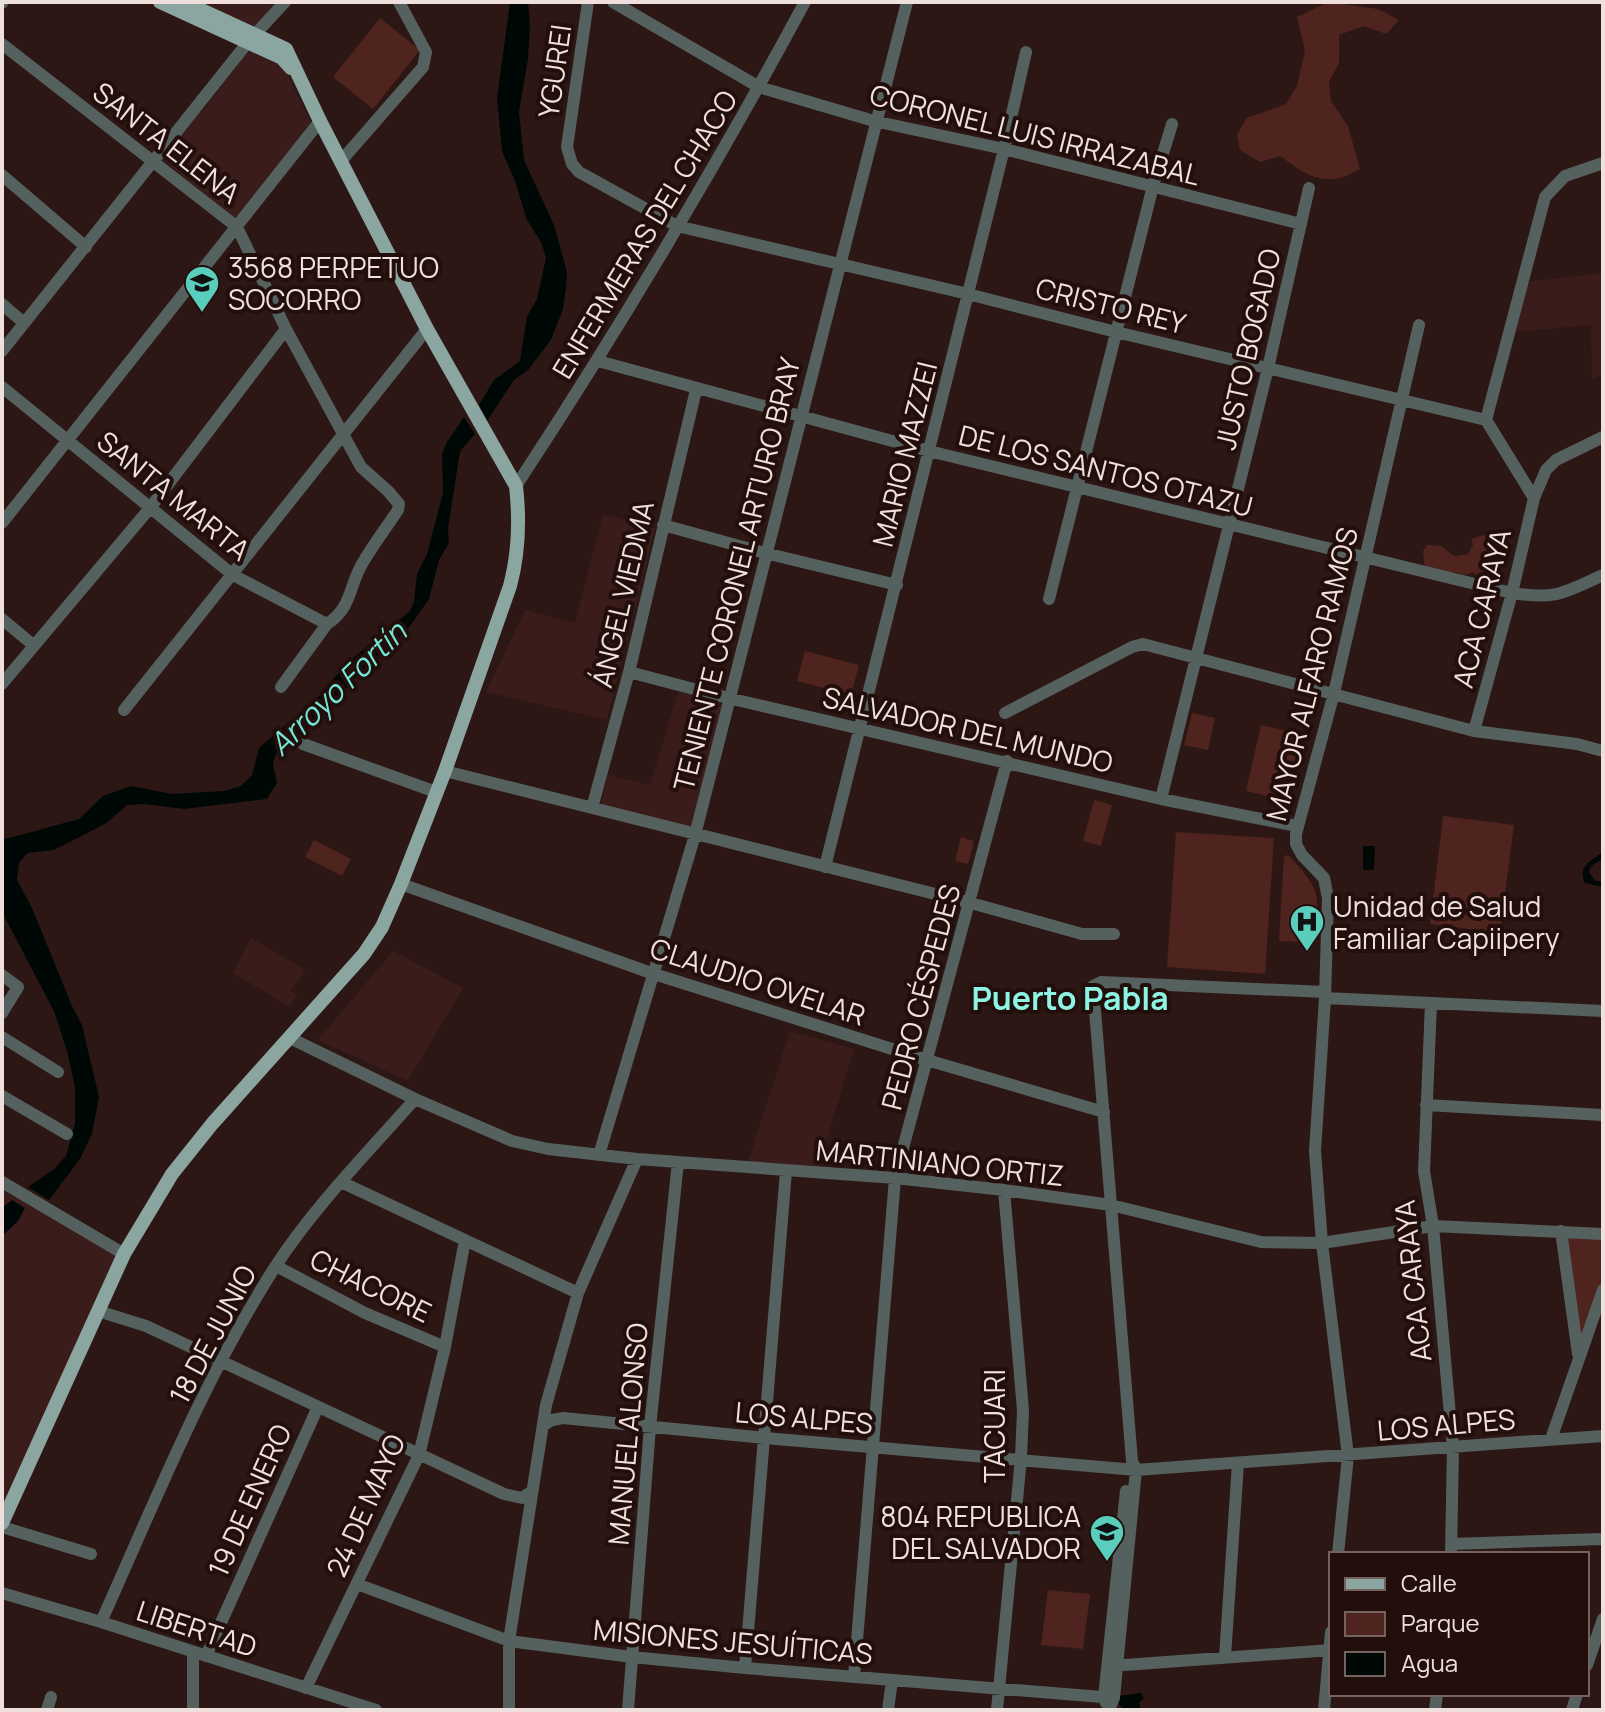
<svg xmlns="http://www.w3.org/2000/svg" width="1605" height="1712" font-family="Manrope,sans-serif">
  <rect width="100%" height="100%" fill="#2c1714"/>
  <!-- built -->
  <path fill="#3a1d1a" d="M 200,2 L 278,2 L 256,29 Z
    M 253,50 L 284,68 L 311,122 L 238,217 L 233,217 L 164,161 L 162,157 L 197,108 L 202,112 L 247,53 Z
    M 1603,273 L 1603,375 L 1592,379 L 1591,325 L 1513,332 L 1523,282 Z
    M 603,514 L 655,529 L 607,720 L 486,692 L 525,610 L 575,623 Z
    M 678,692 L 718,701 L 722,705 L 691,827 L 600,808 L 608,775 L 650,785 Z
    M 251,938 L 306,970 L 291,990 L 297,997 L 289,1006 L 233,973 Z
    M 393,951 L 463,988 L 408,1081 L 318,1040 Z
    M 790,1031 L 854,1049 L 817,1171 L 748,1162 Z
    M 2,1176 L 126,1254 L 2,1517 Z"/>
  <!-- green -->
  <path fill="#4f231e" d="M 1328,2 L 1378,9 L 1399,20 L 1386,34 L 1364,26 L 1339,35 L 1339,63 L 1329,82 L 1331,101 L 1348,126 L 1360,169 C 1327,189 1308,177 1280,156 L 1260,162 L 1240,150 L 1237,134 L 1247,118 L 1286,104 L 1297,86 L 1305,51 L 1297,17 Z
    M 380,18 L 420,50 L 373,109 L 333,77 Z
    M 1483,535 L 1489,537 L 1491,545 L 1485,548 L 1496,569 L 1503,572 L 1491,587 L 1473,572 L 1466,575 L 1455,572 L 1449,576 L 1425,569 L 1423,551 L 1427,545 L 1441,546 L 1454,556 L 1468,554 L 1473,545 L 1471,539 Z
    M 805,651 L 859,665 L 851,695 L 797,681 Z
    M 1192,713 L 1215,718 L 1208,750 L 1184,745 Z
    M 1261,725 L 1305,735 L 1289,801 L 1246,791 Z
    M 1094,800 L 1112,805 L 1101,846 L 1083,841 Z
    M 1443,816 L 1514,825 L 1500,933 L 1430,924 Z
    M 1176,832 L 1274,838 L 1265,974 L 1167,967 Z
    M 961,837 L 974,841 L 968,864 L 955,861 Z
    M 314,840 L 351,859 L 342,876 L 305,857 Z
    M 1288,855 C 1323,892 1318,893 1317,942 L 1279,941 L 1284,856 Z
    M 1563,1233 L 1603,1236 L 1603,1284 L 1579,1352 Z
    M 1048,1590 L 1090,1594 L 1083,1649 L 1041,1645 Z"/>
  <!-- water -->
  <path fill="#000806" d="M 510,2 L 528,2 L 530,26 L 528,59 L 519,112 L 524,160 L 554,225 L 567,272 L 566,288 L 563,309 L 551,340 L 528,370 L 514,380 L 487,421 L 479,405 L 494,380 L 520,361 L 527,316 L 537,299 L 546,258 L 541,242 L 527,220 L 515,181 L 502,151 L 497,98 Z
    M 464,417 L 475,434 L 461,450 L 459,457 L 448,529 L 449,543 L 439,560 L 429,599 L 407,630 L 355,677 L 337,701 L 313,724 L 280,749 L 275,756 L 273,765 L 277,783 L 267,799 L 184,809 L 144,804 L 127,805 L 105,824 L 54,850 L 28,853 L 19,863 L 17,880 L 32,908 L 72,1006 L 82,1025 L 99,1097 L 92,1134 L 80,1159 L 49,1200 L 28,1187 L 54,1169 L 66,1156 L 75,1124 L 75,1087 L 67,1051 L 54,1011 L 3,914 L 2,840 L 79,819 L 103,796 L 131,786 L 172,794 L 224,791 L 241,786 L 252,775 L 259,748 L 318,697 L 346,664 L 410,611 L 414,602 L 417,574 L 427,554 L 443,493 L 442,454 L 447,442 Z
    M 1363,846 L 1375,846 L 1374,870 L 1363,870 Z
    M 1603,852 L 1603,859 L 1591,866 L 1589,872 L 1595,881 L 1603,881 L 1603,887 L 1585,883 C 1577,866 1591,861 1603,852 Z
    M 12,1200 L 25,1208 L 18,1221 L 2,1236 L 2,1208 Z
    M 1141,1693 L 1144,1698 L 1139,1703 L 1141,1710 L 1121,1710 L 1122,1707 L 1111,1697 Z"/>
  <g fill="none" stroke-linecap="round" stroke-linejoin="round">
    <!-- minor -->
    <path stroke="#55615f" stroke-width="12" d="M 588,2 L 567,147 L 572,164 L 579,172 L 677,226 L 968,294 L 1116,332 L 1486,420 L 1534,498
      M 613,2 L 759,87 L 874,121 L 1004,149 L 1301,224
      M 2,3 L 3,2
      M 2,44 L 237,227 L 286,329 L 361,467 L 388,491 L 399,504 L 398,510 C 386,528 373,545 362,564 C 349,586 352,608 327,624 L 281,687
      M 341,161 L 423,67 L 426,52 L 399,2
      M 2,175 L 86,247
      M 2,304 L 24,323
      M 2,351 L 248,42 L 285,2
      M 598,361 L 929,451 L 1512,593 C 1557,600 1563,593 1603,575
      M 2,387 L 233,575 L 327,624
      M 1486,420 L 1545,197 L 1565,176 L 1603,163
      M 516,486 C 619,329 716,167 805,2
      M 2,523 L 320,121
      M 663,525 L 765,553 L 897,585
      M 1049,599 L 1153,186 L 1172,124
      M 2,619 L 32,644
      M 629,672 L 728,698 L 1161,799 L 1297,826
      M 2,684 L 150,508 L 286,329
      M 124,710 L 427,329
      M 1005,713 L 1132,647 L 1143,644 L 1474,731 L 1577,744 L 1603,751
      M 1474,731 L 1512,593 L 1534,498 L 1546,470 L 1556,460 L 1603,437
      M 303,744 L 436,792
      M 445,771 L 971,903 L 1082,934 L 1114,934
      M 1161,799 L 1268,368 L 1309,188
      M 592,808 L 629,672 L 696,390
      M 825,867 L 1004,149 L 1026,52
      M 401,884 L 654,974 L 927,1060 L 1104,1112
      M 2,975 L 18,987 L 2,1013
      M 1325,998 L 1603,1011
      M 1431,1003 L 1424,1171 L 1433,1226 L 1453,1448 L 1451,1554
      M 2,1037 L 58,1072
      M 290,1038 L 415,1099 L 512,1141 L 548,1149 L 637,1159 L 895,1178 L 1004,1190 L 1111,1205 L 1261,1242 L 1322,1243 L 1433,1226 L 1603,1234
      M 2,1096 L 67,1134
      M 1426,1105 L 1603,1115
      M 599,1155 L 695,835 L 907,2
      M 2,1182 L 124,1254
      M 341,1182 L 578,1293
      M 1561,1231 L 1578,1354
      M 276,1266 L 365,1313 L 445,1347
      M 98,1311 L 146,1326 L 504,1494 L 522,1498 L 531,1492
      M 544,1425 L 552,1420 L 563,1418 L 765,1438 L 1136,1470 L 1603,1436
      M 1551,1439 L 1603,1290
      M 2,1527 L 91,1554
      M 1452,1544 L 1603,1539
      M 1338,1554 L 1348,1456 L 1322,1243 L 1315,1151 L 1325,998 L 1328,898 L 1324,878 L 1302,855 L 1296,844 L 1296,834 L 1334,693 L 1419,325
      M 357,1584 L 509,1641 L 632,1657 L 745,1668 L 1114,1698
      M 2,1593 L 101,1622 L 376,1710
      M 101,1622 C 155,1502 204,1378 275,1267 C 313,1208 368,1152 415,1099
      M 206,1656 L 317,1409
      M 1225,1657 L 1238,1463
      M 1587,1665 L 1603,1619
      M 1111,1666 L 1331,1650
      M 745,1668 L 786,1171
      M 854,1677 L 895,1178 L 1007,761
      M 306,1688 L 419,1455 L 445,1347 L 465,1240
      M 1106,1703 L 1104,1697 L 1126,1491
      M 47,1710 L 51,1697
      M 193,1710 L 193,1652
      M 509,1710 L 509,1641 L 546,1405 L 578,1293 L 637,1159
      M 628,1710 L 650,1427 L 678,1162
      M 888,1710 L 892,1680
      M 997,1710 L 1021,1458 L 1023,1410 L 1004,1190
      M 1109,1710 L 1114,1698 L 1136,1470 L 1132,1461 L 1093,986 L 1101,982 L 1325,992
      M 1324,1710 L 1331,1632
      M 1435,1710 L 1437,1694
      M 1572,1710 L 1577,1694"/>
    <!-- major -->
    <path stroke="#8ba6a1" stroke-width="14" d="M 160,2 L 282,58 L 291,68
      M 2,1523 L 124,1254 L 172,1174 L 212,1124 L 364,954 L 382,927 L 401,884 L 445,771 L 510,586 C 519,552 520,521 516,486 L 427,329 L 320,121 L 286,49 L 184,2"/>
  </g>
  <!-- icons -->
  <defs>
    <symbol id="school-pin" viewBox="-11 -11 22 30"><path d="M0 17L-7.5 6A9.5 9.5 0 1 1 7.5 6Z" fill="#5acebd" stroke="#220e0b"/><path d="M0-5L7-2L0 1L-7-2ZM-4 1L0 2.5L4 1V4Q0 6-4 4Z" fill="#111"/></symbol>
    <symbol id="hospital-pin" viewBox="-11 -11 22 30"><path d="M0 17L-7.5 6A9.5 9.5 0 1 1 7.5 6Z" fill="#5acebd" stroke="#220e0b"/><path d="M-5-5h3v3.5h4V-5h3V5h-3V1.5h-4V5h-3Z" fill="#111"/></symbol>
  </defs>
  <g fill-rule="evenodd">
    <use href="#school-pin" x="182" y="263" width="40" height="54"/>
    <use href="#hospital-pin" x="1287" y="902" width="40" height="54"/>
    <use href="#school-pin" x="1087" y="1512" width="40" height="54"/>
  </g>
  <g text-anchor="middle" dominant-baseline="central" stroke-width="8" stroke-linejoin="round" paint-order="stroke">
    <!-- street labels -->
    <g font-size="28" fill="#efdfdd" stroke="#220e0b">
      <text transform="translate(554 71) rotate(-82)">YGUREI</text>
      <text transform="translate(1035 134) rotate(14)">CORONEL LUIS IRRAZABAL</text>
      <text transform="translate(167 142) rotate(38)">SANTA ELENA</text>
      <text transform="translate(644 234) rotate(-59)">ENFERMERAS DEL CHACO</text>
      <text transform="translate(1111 305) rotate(14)">CRISTO REY</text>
      <text transform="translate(1247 349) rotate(-77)">JUSTO BOGADO</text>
      <text transform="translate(904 454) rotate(-76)">MARIO MAZZEI</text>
      <text transform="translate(1106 470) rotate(14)">DE LOS SANTOS OTAZU</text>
      <text transform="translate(174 495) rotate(39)">SANTA MARTA</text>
      <text transform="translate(736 574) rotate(-76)">TENIENTE CORONEL ARTURO BRAY</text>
      <text transform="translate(622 594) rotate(-77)">ÁNGEL VIEDMA</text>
      <text transform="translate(1481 608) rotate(-76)">ACA CARAYA</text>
      <text transform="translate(1311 674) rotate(-76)">MAYOR ALFARO RAMOS</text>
      <text transform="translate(968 729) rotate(13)">SALVADOR DEL MUNDO</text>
      <text transform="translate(758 981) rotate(18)">CLAUDIO OVELAR</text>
      <text transform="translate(920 997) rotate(-75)">PEDRO CÉSPEDES</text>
      <text transform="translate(940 1162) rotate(6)">MARTINIANO ORTIZ</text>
      <text transform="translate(1412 1281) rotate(-96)">ACA CARAYA</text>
      <text transform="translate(371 1285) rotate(26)">CHACORE</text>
      <text transform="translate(212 1334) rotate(-62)">18 DE JUNIO</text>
      <text transform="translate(804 1417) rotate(5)">LOS ALPES</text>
      <text transform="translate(1446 1424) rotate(-5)">LOS ALPES</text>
      <text transform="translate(994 1426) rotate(-90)">TACUARI</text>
      <text transform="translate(627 1434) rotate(-85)">MANUEL ALONSO</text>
      <text transform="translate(249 1500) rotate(-66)">19 DE ENERO</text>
      <text transform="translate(365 1505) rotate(-66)">24 DE MAYO</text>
      <text transform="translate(197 1628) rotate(18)">LIBERTAD</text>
      <text transform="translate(733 1641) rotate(5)">MISIONES JESUÍTICAS</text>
    </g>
    <!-- poi labels -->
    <g font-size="28" fill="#efdfdd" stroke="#220e0b" text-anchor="start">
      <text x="228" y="267">3568 PERPETUO<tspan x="228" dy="32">SOCORRO</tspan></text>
      <text x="1333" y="906">Unidad de Salud<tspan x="1333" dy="32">Familiar Capiipery</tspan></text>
      <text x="1081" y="1516" text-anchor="end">804 REPUBLICA<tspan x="1081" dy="32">DEL SALVADOR</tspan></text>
    </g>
    <!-- water labels -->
    <g font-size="30" font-style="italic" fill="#73e8d6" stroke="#220e0b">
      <text transform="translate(337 688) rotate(-44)">Arroyo Fortín</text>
    </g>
    <!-- quarter labels -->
    <g font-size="32" font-weight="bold" fill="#8df4e4" stroke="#220e0b">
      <text x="1070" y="998">Puerto Pabla</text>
    </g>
  </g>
  <!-- border -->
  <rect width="1605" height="1712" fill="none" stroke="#efdfdd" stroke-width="8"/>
  <!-- legend -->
  <rect x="1329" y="1552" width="260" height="144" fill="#220e0b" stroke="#74625f" stroke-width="2"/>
  <rect x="1345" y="1578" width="40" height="12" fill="#8ba6a1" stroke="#74625f" stroke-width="2"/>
  <text x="1401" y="1592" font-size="24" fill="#efdfdd">Calle</text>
  <rect x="1345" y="1612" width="40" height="24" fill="#4f231e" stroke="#74625f" stroke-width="2"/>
  <text x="1401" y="1632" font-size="24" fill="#efdfdd">Parque</text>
  <rect x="1345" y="1652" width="40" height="24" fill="#000806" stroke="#74625f" stroke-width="2"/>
  <text x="1401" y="1672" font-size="24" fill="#efdfdd">Agua</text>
</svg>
